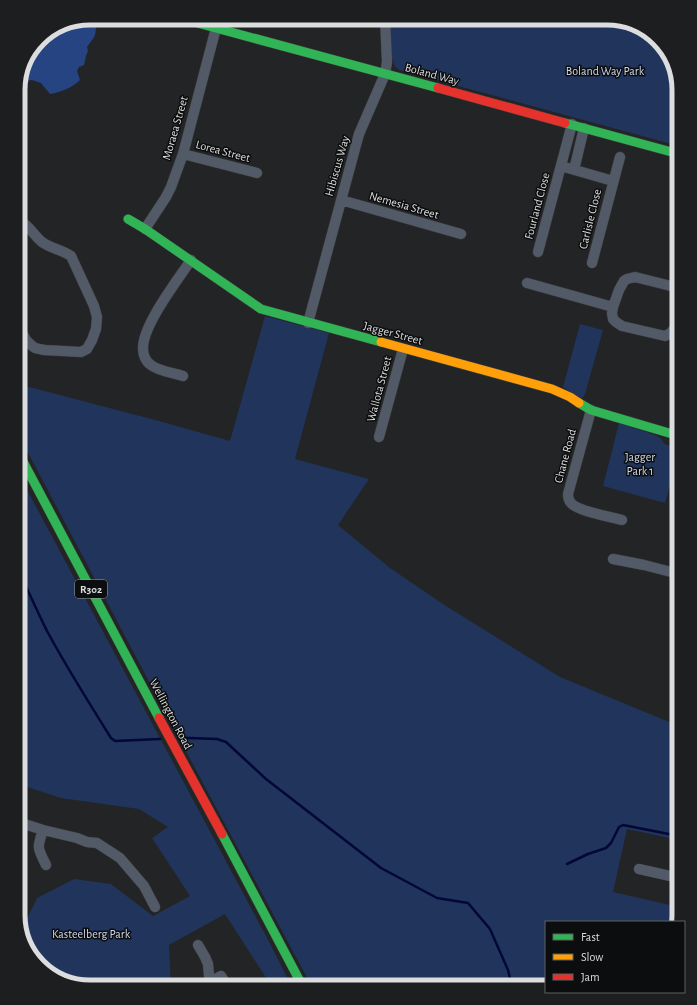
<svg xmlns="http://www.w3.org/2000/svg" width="697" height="1005" font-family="'Alegreya Sans',sans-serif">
  <rect width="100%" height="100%" fill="#232425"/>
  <!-- green -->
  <path fill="#20345c" d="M 389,18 L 612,18 L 647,30 L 670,54 L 679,90 L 679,146 L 400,70 C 394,67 394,65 393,59 L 391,59 Z
    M 265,316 L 329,333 L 295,459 L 369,479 L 338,525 L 390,568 L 446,606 L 560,677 L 679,726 L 679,840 L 627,829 L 613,892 L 679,907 L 679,916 L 677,922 L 546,922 L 546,987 L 312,987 L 179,738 L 18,434 L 18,384 L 159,421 L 230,441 Z
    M 580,324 L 603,330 L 585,394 L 582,399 L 563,387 Z
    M 619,423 C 626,426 655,434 659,437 C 665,442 663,448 674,444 L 678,440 L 679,440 L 679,451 L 665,503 L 603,486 Z
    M 18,473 L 265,934 L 292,987 L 272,987 L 225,914 L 169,945 L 171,987 L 85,987 L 54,977 L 27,951 L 22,929 L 37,898 L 74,879 L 111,884 L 153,916 L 190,896 L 152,838 L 168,827 L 139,809 L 61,798 L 18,784 Z"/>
  <!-- forest -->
  <path fill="#264382" d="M 90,18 L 103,18 L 103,20 L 100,24 L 96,26 C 96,38 93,38 87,47 L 88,51 L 86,56 L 84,65 L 79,67 L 77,71 L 80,80 C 72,88 61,92 50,94 L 41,83 L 32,80 L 19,82 L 25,58 L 42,36 Z"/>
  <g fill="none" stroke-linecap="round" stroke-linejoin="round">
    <!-- stream -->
    <path stroke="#030737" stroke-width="2.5" d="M 18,570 C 28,590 37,611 47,631 C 67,668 89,703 111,738 L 115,741 L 160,739
      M 179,738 L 189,738 L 217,739 L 226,742 L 266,779 L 381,868 L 437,898 L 468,903 L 490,929 L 508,970 L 512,987
      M 567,864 L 588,854 L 606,848 L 611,843 L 619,827 L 623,825 L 679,836"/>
    <defs>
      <path id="street" d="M 183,154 L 257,173
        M 561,166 L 613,181
        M 574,170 L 584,128
        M 341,200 L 461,234
        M 145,229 L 166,197 L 171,187 L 183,154 L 216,28
        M 538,252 L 572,124
        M 592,263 L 620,157
        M 527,283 L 613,307
        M 679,315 C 676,324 675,333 665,336 L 622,326 L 616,322 L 613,319 L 612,313 L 613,307 L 619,290 L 624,281 L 627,279 L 635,277 L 679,288
        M 308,323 L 356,145 L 359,134 L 385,74 L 387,62 L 385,18
        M 18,325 L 26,340 L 31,345 L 35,348 L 44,350 L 81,352 L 87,349 L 92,340 L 96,329 L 97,317 L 94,306 L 71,256 C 62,250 50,248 42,242 C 33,235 29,224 18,220
        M 183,376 C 174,373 158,371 151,365 C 146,362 143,355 143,349 C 142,326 177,281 191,260
        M 591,410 L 568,494 C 568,497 568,500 571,503 C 577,511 611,517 622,520
        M 379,437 L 403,349
        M 613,559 L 644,565 L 679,574
        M 18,822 L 43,830 C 37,848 37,847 46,865
        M 43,830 L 77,838 L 87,842 L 97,843 L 120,858 L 144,886 L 155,907
        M 639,869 L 679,878
        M 198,945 L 205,957 L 208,964 L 210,987
        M 210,982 L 221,976 L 228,987"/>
      <path id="fast" d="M 179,18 L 438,88
        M 565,123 L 679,154
        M 128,219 L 145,229 L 261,309 L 381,342
        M 579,403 L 591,410 L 669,433
        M 18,452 L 159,718
        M 222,834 L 303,987"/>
      <path id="slow" d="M 381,342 L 552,389 L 570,397 L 579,403"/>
      <path id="jam" d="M 438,88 L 565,123
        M 159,718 L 222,834"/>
    </defs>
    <!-- street casing -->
    <use href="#street" stroke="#3d3e3f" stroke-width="11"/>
    <!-- fast casing -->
    <use href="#fast" stroke="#3d3e3f" stroke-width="10"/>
    <!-- slow casing -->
    <use href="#slow" stroke="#3d3e3f" stroke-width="10"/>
    <!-- jam casing -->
    <use href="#jam" stroke="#3d3e3f" stroke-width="10"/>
    <!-- street -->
    <use href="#street" stroke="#525a68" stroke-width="10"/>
    <!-- fast -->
    <use href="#fast" stroke="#30b455" stroke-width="9"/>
    <!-- slow -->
    <use href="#slow" stroke="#ff9f0a" stroke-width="9"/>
    <!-- jam -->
    <use href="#jam" stroke="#e5322d" stroke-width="9"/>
  </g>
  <g text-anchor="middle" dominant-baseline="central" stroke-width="3" stroke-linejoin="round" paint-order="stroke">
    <!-- shield labels -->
    <rect fill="#0c0d0e" stroke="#9e9fa0" stroke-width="1" x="75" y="580" width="32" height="18" rx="3"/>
    <g font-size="11" font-weight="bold" fill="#dcddde">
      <text x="91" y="589">R302</text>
    </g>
    <!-- park labels -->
    <g font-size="12" fill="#ced9ee" stroke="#0c0d0e">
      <text x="605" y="71">Boland Way Park</text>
      <text x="640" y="457">Jagger<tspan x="640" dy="14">Park 1</tspan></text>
      <text x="91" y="934">Kasteelberg Park</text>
    </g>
    <!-- street labels -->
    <g font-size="12" fill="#dcddde" stroke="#0c0d0e">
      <text transform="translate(432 74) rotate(15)">Boland Way</text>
      <text transform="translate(175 128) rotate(-74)">Moraea Street</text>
      <text transform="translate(223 151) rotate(15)">Lorea Street</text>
      <text transform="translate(337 166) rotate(-74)">Hibiscus Way</text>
      <text transform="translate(404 205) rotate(16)">Nemesia Street</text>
      <text transform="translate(537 206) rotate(-75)">Fourland Close</text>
      <text transform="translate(590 219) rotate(-76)">Carlisle Close</text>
      <text transform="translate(393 333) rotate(15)">Jagger Street</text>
      <text transform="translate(379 389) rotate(-75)">Wallota Street</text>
      <text transform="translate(565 456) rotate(-75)">Chane Road</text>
      <text transform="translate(171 714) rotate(62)">Wellington Road</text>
    </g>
  </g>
  <!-- crop -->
  <path d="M0 0H697V1005H0ZM90 25H607A65 65 0 0 1 672 90V915A65 65 0 0 1 607 980H90A65 65 0 0 1 25 915V90A65 65 0 0 1 90 25Z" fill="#1d1e1f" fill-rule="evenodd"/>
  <path fill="none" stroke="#dcddde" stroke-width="5" d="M90 25H607A65 65 0 0 1 672 90V915A65 65 0 0 1 607 980H90A65 65 0 0 1 25 915V90A65 65 0 0 1 90 25Z"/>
  <!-- legend -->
  <rect x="545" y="921" width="140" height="72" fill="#0c0d0e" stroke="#5f6061"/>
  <rect x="553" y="934" width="20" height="6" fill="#30b455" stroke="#5f6061"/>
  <text x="581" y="941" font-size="12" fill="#dcddde">Fast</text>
  <rect x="553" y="954" width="20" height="6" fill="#ff9f0a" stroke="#5f6061"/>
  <text x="581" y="961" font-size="12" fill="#dcddde">Slow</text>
  <rect x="553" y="974" width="20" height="6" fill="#e5322d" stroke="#5f6061"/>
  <text x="581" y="981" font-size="12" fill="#dcddde">Jam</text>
</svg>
